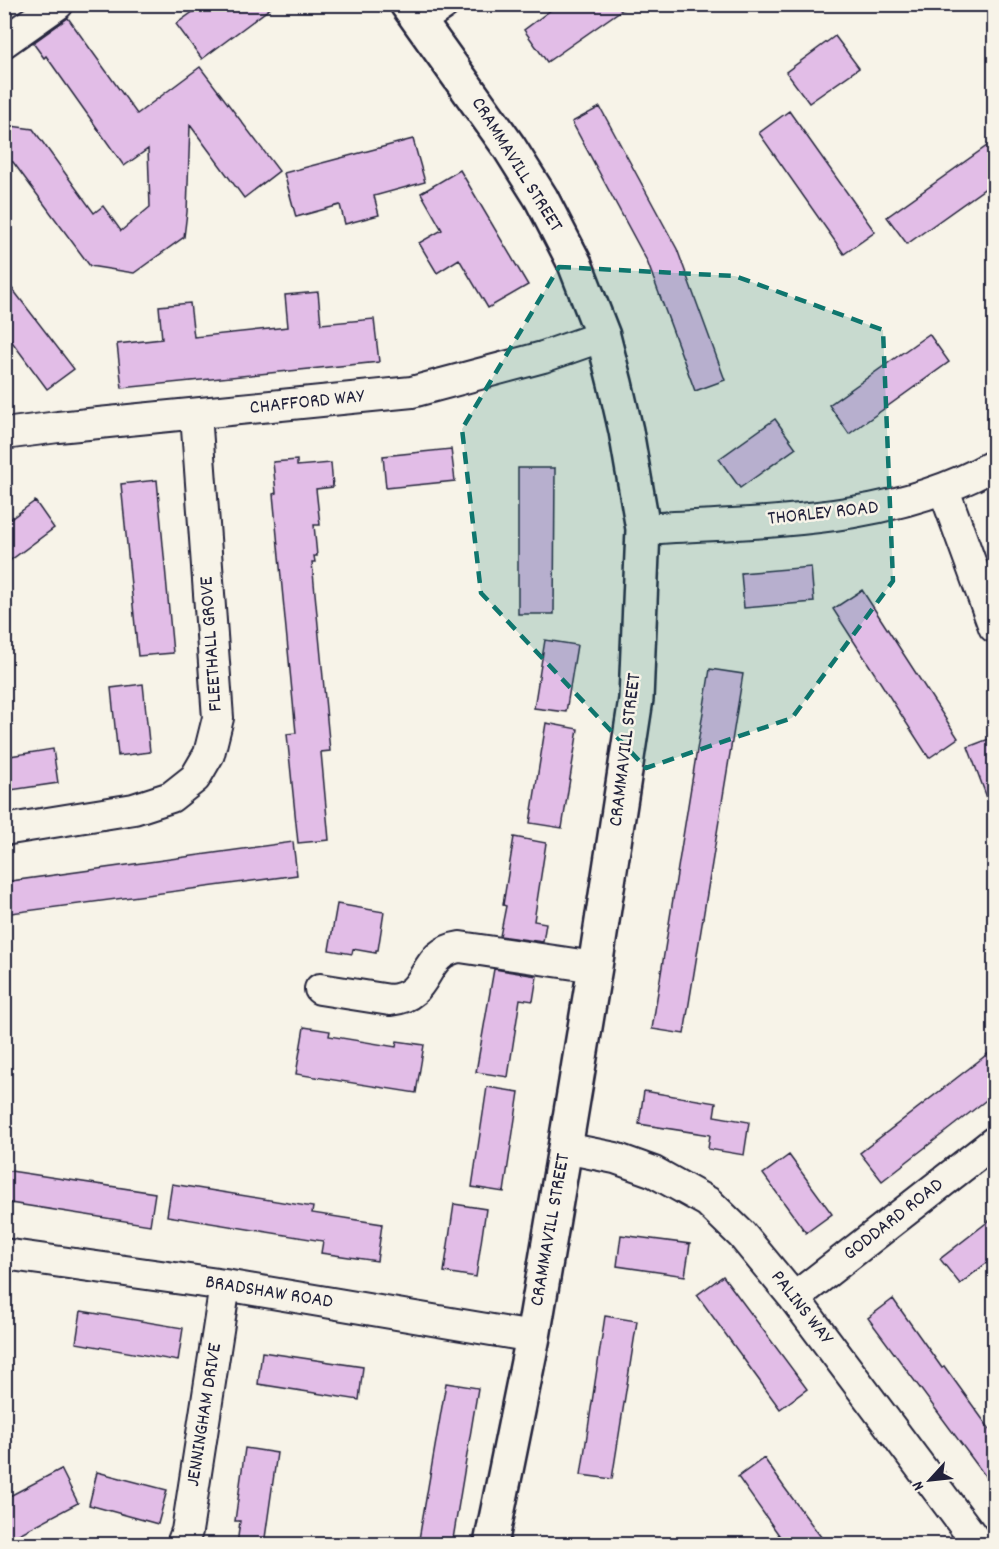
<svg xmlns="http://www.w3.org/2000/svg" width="999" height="1549" font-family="Dekko,sans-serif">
  <rect width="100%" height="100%" fill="#f7f3e8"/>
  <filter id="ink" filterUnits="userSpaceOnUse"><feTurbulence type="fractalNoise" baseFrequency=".0167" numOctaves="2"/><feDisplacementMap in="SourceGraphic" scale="12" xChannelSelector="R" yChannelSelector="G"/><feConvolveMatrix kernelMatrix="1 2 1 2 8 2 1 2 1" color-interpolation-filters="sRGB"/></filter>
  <g filter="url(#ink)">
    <!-- building -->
    <path fill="#e2bde7" stroke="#22223b" stroke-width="1.5" d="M 204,4 L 276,4 L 202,59 L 176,24 Z
      M 559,4 L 630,4 L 547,62 L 524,30 Z
      M 68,18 L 137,114 L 200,67 L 279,171 L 244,198 L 190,125 L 187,212 L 184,237 L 134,273 L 90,266 L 13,162 L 4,160 L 4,125 L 33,129 L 94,213 L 103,206 L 121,231 L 150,207 L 148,149 L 124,166 L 46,56 L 44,58 L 33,43 Z
      M 835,36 L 859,68 L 809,103 L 786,72 Z
      M 600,107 L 677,249 L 725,380 L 695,391 L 647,261 L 572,122 Z
      M 789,111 L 875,232 L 844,254 L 759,133 Z
      M 413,139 L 425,182 L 374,196 L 379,215 L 345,224 L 340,205 L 296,217 L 284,173 Z
      M 994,141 L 994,182 L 907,244 L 887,217 Z
      M 460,170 L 528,285 L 488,308 L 459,259 L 437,273 L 419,243 L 442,230 L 421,193 Z
      M 4,278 L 74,369 L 47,389 L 4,331 Z
      M 318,292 L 321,324 L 374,319 L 379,362 L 122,388 L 117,344 L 162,339 L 159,306 L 190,303 L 194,337 L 288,327 L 285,295 Z
      M 929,334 L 949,362 L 849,434 L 829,405 Z
      M 775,419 L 796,448 L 740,488 L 719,459 Z
      M 451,449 L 455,481 L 386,488 L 383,456 Z
      M 297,460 L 297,466 L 331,463 L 333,487 L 316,489 L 320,525 L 314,525 L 317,556 L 314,556 L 315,562 L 312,562 L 330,751 L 321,752 L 329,840 L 298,843 L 287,734 L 296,733 L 273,494 L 276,493 L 273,462 Z
      M 518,468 L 555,468 L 554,614 L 518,614 Z
      M 157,480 L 173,653 L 138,656 L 121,484 Z
      M 35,501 L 54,528 L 4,565 L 4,524 Z
      M 811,567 L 814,602 L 744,608 L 741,573 Z
      M 862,590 L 958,738 L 929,758 L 833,609 Z
      M 545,640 L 577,645 L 566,712 L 534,708 Z
      M 710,669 L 743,674 L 684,1034 L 652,1029 Z
      M 143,684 L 150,752 L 118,756 L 111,688 Z
      M 546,723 L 578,729 L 562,828 L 530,823 Z
      M 994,737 L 994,810 L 992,811 L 968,747 Z
      M 53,749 L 58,783 L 4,791 L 4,757 Z
      M 514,837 L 546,843 L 534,921 L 546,923 L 543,942 L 500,936 L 506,906 L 503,905 Z
      M 293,842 L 297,875 L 4,914 L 4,882 Z
      M 337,904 L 384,912 L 378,950 L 376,950 L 376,953 L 353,949 L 352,954 L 329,950 Z
      M 494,969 L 537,976 L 533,1001 L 520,999 L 508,1077 L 476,1072 Z
      M 304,1027 L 330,1031 L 329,1036 L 396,1047 L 397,1041 L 424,1045 L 416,1093 L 296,1074 Z
      M 994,1049 L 994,1094 L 882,1181 L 860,1153 Z
      M 487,1087 L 519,1092 L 504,1192 L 472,1187 Z
      M 644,1091 L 716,1103 L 714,1116 L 749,1122 L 744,1155 L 708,1149 L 710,1135 L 639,1124 Z
      M 789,1155 L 832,1214 L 806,1233 L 763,1174 Z
      M 4,1170 L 155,1193 L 150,1225 L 4,1202 Z
      M 172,1184 L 313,1207 L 312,1213 L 382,1224 L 377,1261 L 321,1253 L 323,1241 L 167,1216 Z
      M 454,1204 L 486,1209 L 476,1277 L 444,1272 Z
      M 994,1217 L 994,1257 L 960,1284 L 940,1259 Z
      M 621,1235 L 690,1244 L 685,1276 L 617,1266 Z
      M 723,1276 L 807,1389 L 780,1409 L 697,1295 Z
      M 893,1299 L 942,1368 L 944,1366 L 994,1435 L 994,1488 L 868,1318 Z
      M 81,1311 L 183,1328 L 178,1361 L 76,1343 Z
      M 605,1316 L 637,1321 L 612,1479 L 581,1475 Z
      M 262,1352 L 363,1367 L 359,1400 L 258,1384 Z
      M 446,1383 L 478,1388 L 452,1545 L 418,1545 Z
      M 245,1448 L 277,1453 L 264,1545 L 237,1545 L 240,1521 L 235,1521 Z
      M 764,1458 L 784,1487 L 827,1545 L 786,1545 L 738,1477 Z
      M 61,1469 L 78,1503 L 4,1542 L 4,1499 Z
      M 97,1472 L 167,1490 L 158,1524 L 89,1505 Z"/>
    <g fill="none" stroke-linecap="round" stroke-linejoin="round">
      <defs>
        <path id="street" d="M 419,21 L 444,4
          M 4,42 L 58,4
          M 4,434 L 58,427 L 412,392 L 543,357 L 603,336
          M 944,490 L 994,627
          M 643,529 C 762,521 887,525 994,465
          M 4,830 L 134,809 L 171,797 L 195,778 L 209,754 L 218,718 L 196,414
          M 320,989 L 390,1000 C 433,996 419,953 460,947 L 595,967
          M 565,1148 L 615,1158 L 654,1172 L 708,1202 L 742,1235 L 794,1298 L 978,1544
          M 4,1254 L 225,1285 L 533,1337
          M 794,1298 L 994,1142
          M 182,1544 L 187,1531 L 225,1285"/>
        <path id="secondary" d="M 407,4 L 509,147 L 541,198 L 575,264 L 603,336 L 615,383 L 626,431 L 643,529 L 636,699 L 595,967 L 565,1148 L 533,1337 L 491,1544"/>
      </defs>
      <!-- street casing -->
      <use href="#street" stroke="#22223b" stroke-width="34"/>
      <!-- secondary casing -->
      <use href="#secondary" stroke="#22223b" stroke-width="38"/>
      <!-- street -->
      <use href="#street" stroke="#f7f3e8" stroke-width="30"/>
      <!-- secondary -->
      <use href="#secondary" stroke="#f7f3e8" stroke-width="33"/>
    </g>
  </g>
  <!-- marked area -->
  <path fill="#0f766e" fill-opacity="0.2" stroke="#0f766e" stroke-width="4.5" stroke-dasharray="12 8" stroke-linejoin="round" d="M 559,267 L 735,276 L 883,330 L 893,581 L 792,718 L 646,768 L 481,593 L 462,429 Z"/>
  <g text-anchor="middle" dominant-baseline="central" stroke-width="5" stroke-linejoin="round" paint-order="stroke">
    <!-- street labels -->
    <g font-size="20" fill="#22223b" stroke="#f7f3e8">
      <text transform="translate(516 165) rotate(58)">CRAMMAVILL STREET</text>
      <text transform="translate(307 403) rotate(-6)">CHAFFORD WAY</text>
      <text transform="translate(823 514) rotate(-6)">THORLEY ROAD</text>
      <text transform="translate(212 644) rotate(-94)">FLEETHALL GROVE</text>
      <text transform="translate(626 750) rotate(-83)">CRAMMAVILL STREET</text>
      <text transform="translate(894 1220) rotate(-38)">GODDARD ROAD</text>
      <text transform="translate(551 1230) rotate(-80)">CRAMMAVILL STREET</text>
      <text transform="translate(269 1293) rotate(9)">BRADSHAW ROAD</text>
      <text transform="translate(801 1308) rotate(52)">PALINS WAY</text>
      <text transform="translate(205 1415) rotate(-81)">JENNINGHAM DRIVE</text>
    </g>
  </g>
  <!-- margin -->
  <rect width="999" height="1549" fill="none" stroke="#f7f3e8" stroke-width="24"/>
  <rect x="12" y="12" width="975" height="1525" fill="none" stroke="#22223b" stroke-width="2" filter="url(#ink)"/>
  <!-- north arrow -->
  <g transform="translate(930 1480) rotate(243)" stroke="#f7f3e8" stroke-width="4.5" paint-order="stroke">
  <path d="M0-4.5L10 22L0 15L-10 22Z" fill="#22223b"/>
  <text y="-9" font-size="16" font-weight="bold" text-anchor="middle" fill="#22223b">N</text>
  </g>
</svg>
